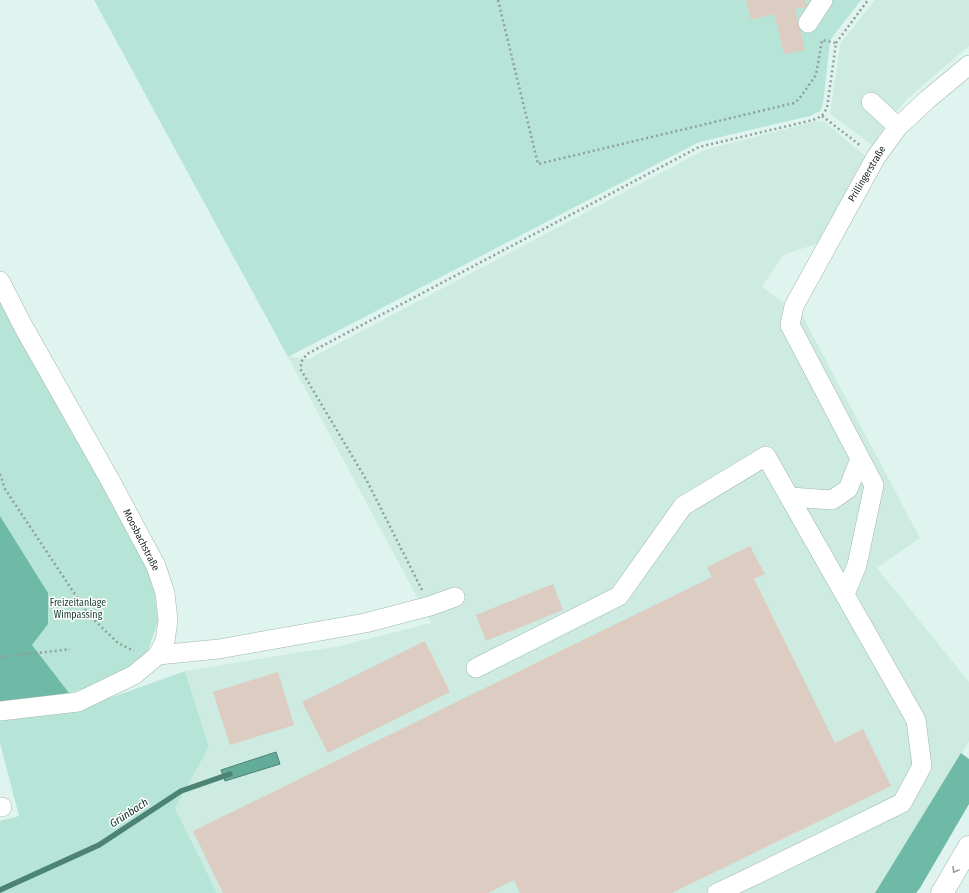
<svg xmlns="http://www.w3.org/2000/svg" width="969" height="893" font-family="'Fira Sans Condensed',sans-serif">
  <rect width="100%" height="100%" fill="#dff4ee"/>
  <!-- built -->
  <path fill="#cdebe1" d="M 875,0 L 969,0 L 969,46 L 909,97 L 890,119 L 872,145 L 830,114 L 840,44 Z
    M 816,121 L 825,122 L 865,156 L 819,243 L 783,255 L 762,287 L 802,315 L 920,538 L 877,568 L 969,682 L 969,741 L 875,893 L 217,893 L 175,808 L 209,747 L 185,671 L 340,646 L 431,623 L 288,357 L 309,359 L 704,150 Z"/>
  <!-- green -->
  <path fill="#b6e5d7" d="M 94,0 L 861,0 L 834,35 L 830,41 L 823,104 L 820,111 L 810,116 L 699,142 L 288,357 Z
    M 0,296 L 152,571 L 158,621 L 148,651 L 120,678 L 69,693 L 0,702 Z
    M 185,671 L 209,747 L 175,808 L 217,893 L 0,893 L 0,821 L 19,816 L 0,743 L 0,719 L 113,697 Z"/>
  <!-- forest -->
  <path fill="#6fbaa6" d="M 0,516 L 48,593 L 48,624 L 32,645 L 69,693 L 0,702 Z
    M 961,753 L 969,759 L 969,804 L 920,888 L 916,893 L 875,893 Z"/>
  <!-- water -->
  <path fill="#62ac99" stroke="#4c8375" d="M 276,752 L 280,764 L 225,781 L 221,770 Z"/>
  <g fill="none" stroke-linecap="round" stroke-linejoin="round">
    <!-- stream -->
    <path stroke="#4c8375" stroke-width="5.5" d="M 0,890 L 99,845 L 181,791 L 230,774"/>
  </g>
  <!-- building -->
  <path fill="#ddccc2" d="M 746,0 L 805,0 L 807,7 L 795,9 L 805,50 L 784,54 L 774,14 L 751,20 Z
    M 750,546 L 765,574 L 754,579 L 835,743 L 863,729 L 891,786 L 672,893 L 520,893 L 514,880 L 488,893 L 223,893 L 193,831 L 712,577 L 707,567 Z
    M 553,584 L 563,610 L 486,641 L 476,615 Z
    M 425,641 L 450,692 L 328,753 L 302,702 Z
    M 278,672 L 294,725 L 230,745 L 213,692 Z"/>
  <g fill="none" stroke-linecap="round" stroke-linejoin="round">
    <defs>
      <path id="minor" d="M 808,23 L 823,0
        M 871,102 L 898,127
        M 0,281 L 23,326 L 110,480 L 156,566 L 165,593 L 168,620 L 165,641 L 158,655 L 134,675 L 78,702 L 0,711
        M 790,497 L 832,500 L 848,489 L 860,459
        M 845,594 L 857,565 L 874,485 L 790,325 L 794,306 L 876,157 L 898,127 L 928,99 L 969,65
        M 158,655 L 219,649 L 365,623 L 430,606 L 455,597
        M 476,668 L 619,596 L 683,506 L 766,456 L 916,720 L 922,766 L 902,803 L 753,876 L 717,893
        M 0,807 L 2,807"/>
      <path id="highway" d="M 942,893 L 969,847"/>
    </defs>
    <!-- minor casing -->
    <use href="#minor" stroke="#a1b5af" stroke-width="20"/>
    <!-- highway casing -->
    <use href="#highway" stroke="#a1b5af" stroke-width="23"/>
    <!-- path -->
    <path stroke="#909f9b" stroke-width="2.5" stroke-dasharray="2 3" stroke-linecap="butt" d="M 498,0 L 538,164 L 794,103 L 799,99 L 816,75 L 822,40 L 836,43
      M 836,43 L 868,0
      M 822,116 L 861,146
      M 0,474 L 5,489 L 88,614 L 118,643 L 134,651
      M 422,590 L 367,481 L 301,370 L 301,362 L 307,354 L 699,147 L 813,120 L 822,116 L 827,108 L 836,43
      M 0,657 L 55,651 L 70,649"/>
    <!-- minor -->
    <use href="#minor" stroke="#fff" stroke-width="19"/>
    <!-- highway -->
    <use href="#highway" stroke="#fff" stroke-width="22"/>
  </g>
  <!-- one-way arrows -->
  <defs><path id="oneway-chevron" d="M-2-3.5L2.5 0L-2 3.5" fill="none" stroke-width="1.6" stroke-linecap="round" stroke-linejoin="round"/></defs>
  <use stroke="#989c9b" href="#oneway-chevron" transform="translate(955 870) rotate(121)"/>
  <g text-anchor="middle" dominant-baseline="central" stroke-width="3" stroke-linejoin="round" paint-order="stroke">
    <!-- street labels -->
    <g font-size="10" fill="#1a2220" stroke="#fff">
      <text transform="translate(867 174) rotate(-59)">Prillingerstraße</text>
      <text transform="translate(141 540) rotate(63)">Moosbachstraße</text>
    </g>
    <!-- park labels -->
    <g font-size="10" fill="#193c34" stroke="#fff">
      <text x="78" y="603">Freizeitanlage<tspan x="78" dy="12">Wimpassing</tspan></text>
    </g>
    <!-- water labels -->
    <g font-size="11" font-style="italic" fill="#0c3028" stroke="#fff">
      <text transform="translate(129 813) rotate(-33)">Grünbach</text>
    </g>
  </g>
</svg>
